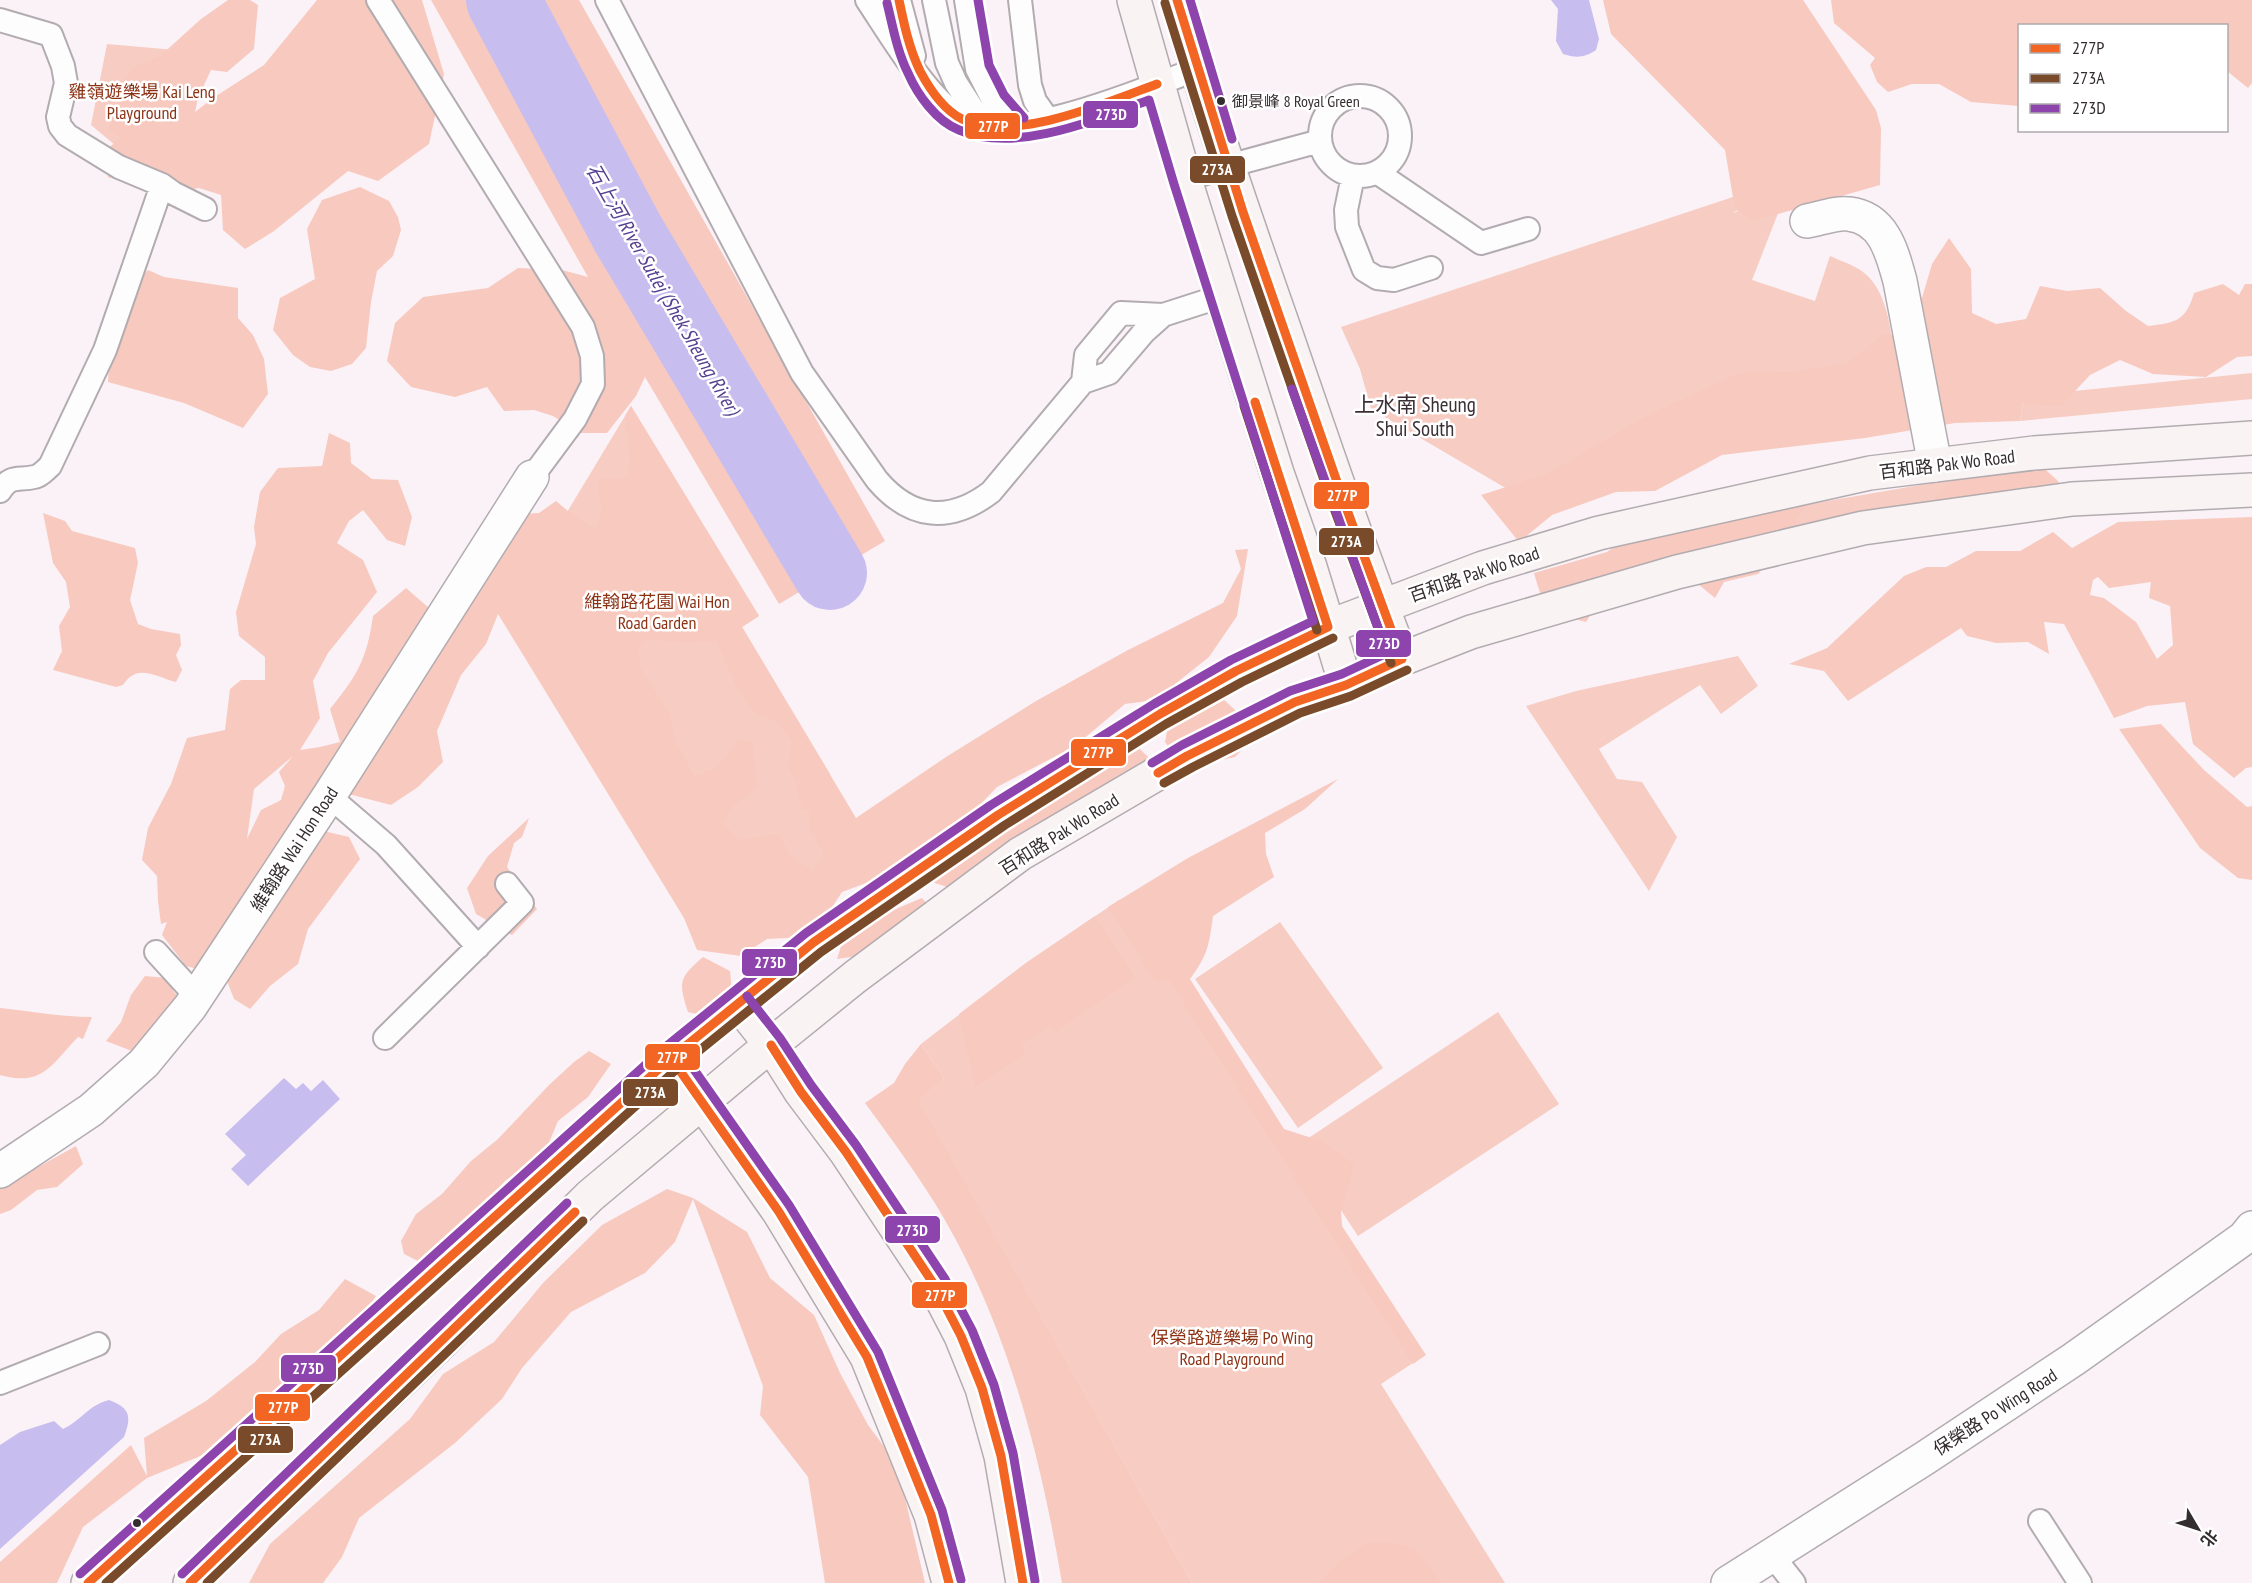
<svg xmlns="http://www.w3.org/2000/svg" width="2252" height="1583" font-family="'PT Sans Narrow','Noto Sans SC',sans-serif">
  <rect width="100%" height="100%" fill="#faf2f7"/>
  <!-- green -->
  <path fill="#f7ccc2" d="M 107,44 L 198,52 L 121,150 L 91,125 Z
    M 1736,196 L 1740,209 L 1732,213 L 1784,198 L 1752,280 L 1815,301 L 1830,256 C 1841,261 1854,265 1863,272 C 1891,293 1891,341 1897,372 L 1509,490 L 1371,409 L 1360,369 L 1341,327 Z
    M 2252,373 L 2252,399 L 2020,421 L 2024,396 Z
    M 631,406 L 759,616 L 742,627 L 830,774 L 825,855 L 812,870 L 740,930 L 534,567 Z
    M 1955,479 L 1935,506 L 1793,529 L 1781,509 Z
    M 1738,656 L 1758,686 L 1721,714 L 1700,685 L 1599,749 L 1617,779 L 1642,782 L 1677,837 L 1649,891 L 1526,706 L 1576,691 Z
    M 1119,900 L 1419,1359 L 1381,1384 L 1505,1583 L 1192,1583 L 917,1098 L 944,1078 L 921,1044 L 1026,963 Z
    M 1280,922 L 1383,1068 L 1298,1128 L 1195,979 Z
    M 1498,1012 L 1559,1104 L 1358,1236 L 1298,1145 Z"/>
  <!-- forest -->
  <path fill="#f8c9bf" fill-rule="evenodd" d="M 228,0 L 250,0 L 258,5 L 254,49 L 227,72 L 211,70 L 198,98 L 195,112 L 216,96 L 264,65 L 317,0 L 422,0 L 444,74 L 429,144 L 378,181 L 348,171 L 274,231 L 245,249 L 223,230 L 221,195 L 199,188 L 166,194 L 108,177 L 107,149 L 122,137 L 109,129 L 111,92 L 134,67 L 159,57 L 201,19 Z
    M 431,0 L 579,0 L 885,541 L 779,604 L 645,377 L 636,396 L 607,433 L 580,433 L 553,416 L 534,410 L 504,411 L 487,387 L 455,397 L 411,387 L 387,361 L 395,323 L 423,297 L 488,288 L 518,268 L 562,270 L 588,277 Z
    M 1603,0 L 1803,0 L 1876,110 L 1881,128 L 1880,185 L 1753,221 L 1735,209 L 1725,150 L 1611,34 Z
    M 1831,0 L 2252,0 L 2252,83 L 2248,88 L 2227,71 L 2226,26 L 2020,26 L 2019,106 L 1971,102 L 1939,84 L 1912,84 L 1888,92 L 1877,82 L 1870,65 L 1875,58 L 1834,23 Z
    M 360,187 L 389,201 L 398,217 L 401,230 L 393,256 L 377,271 L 371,302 L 366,348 L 352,364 L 331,371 L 310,367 L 293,355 L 273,330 L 280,298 L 315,279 L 307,229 L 322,200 Z
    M 1949,238 L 1971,269 L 1972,313 L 1996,324 L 2026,319 L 2040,286 L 2067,291 L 2100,288 L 2126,311 L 2148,326 C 2175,323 2186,321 2194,293 L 2223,284 L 2239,295 L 2245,284 L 2252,284 L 2252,356 L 2237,357 L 2206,377 L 2153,374 L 2120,360 L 2090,375 L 2061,406 L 2026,404 L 2023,402 L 2020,421 L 1955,423 L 1865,438 L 1722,455 L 1655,491 L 1616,492 L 1552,515 L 1519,542 L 1481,495 L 1547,474 L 1639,420 L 1738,373 L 1792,372 L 1848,363 L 1884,334 L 1926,339 L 1919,308 L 1932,264 Z
    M 148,270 L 164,277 L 238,288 L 238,318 L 253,335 L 264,359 L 268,394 L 243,428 L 184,403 L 108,382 L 110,348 L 126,291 Z
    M 631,406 L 759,616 L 742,627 L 856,818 L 946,757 L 1036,701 L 1128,650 L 1223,603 L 1241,569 L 1235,550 L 1248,549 L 1237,616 L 1209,657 L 1155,700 L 1125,704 L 1075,746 L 997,787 L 946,840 L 904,859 L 874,880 L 842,892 L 823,921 L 805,937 L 767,939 L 741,956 L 697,950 L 684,918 L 498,614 L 486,644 L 461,675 L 437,731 L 443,762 L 418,787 L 391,805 L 341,792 L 319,830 L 349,837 L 360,859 L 308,929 L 298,964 L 270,986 L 250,1009 L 234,999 L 225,976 L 186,966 L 162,935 L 167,922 L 161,924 L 158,901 L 157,876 L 142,860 L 148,828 L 171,784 L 187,738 L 225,730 L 230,689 L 241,680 L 265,680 L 265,657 L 239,636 L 236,612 L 256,544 L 254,527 L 260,492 L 278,468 L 322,466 L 329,433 L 350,443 L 351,463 L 372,479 L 398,480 L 412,517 L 405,546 L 387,540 L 363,510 L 349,521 L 337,543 L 363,560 L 377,592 L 328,653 L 313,681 L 320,718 L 300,750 L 320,747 L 340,742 L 330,709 C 357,676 367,659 373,616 L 406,588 L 429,608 L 521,514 L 539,513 L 556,501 L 568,511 L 596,529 L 602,510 L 597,479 L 627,478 L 630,457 L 625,416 ZM 650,639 L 687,643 L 717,641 L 737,689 L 756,714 L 776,721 L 792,741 L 788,766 L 796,783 L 802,809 L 809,810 L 809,828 L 824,854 L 812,870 L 791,856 L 778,834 L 740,840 L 723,824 L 734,805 L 757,788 L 753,742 L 737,740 L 718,767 L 694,776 L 676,743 L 668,711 L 640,668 L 638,646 ZM 293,756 L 279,772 L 285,786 L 281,800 L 261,810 L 247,839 L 254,789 Z
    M 2039,464 L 2057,480 L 2072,499 L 1932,524 L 1936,495 L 1955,479 L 1977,470 Z
    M 1814,496 L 1796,518 L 1804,542 L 1779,549 L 1758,574 L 1724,582 L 1715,598 L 1682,571 L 1600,600 L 1586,622 C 1548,612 1545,612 1534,573 L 1607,552 L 1637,530 Z
    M 43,513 L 65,521 L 72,531 L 135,548 L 138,563 L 130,600 L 138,624 L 151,629 L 180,634 L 181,645 L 176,655 L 182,670 L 176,682 C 154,676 137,663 123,685 L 116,687 L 53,670 L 62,651 L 59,626 L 70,607 L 66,582 L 53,563 Z
    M 2252,517 L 2252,767 L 2246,768 L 2234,778 L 2193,744 L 2185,702 L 2147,706 L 2114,718 L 2064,624 L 2044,622 L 2049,654 L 2028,642 L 1996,643 L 1967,636 L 1961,628 L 1848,701 L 1824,671 L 1789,664 L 1827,648 L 1904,576 L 1926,567 L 1946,567 L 1976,551 L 2020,551 L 2053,532 L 2072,548 L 2118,522 ZM 2098,577 L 2109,588 L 2151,582 L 2149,598 L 2170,606 L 2173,645 L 2157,659 L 2136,622 L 2104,598 L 2090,595 L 2093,580 Z
    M 1192,696 L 1222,698 L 1259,732 L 1235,757 L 1189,767 L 1176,758 L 1165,742 L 1170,716 Z
    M 2161,724 L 2204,770 L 2247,807 L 2252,806 L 2252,880 L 2238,878 L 2200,848 L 2119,729 Z
    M 1137,746 L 1150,759 L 959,891 L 929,881 L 1012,815 Z
    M 1338,779 L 1305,809 L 1265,833 L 1266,854 L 1274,877 L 1213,916 C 1209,945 1208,955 1190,979 L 1284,1129 L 1324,1142 L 1354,1165 L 1341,1211 L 1342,1226 L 1426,1355 L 1413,1364 L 1169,980 L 1155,981 L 1108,907 L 1188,858 Z
    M 529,818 L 522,837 L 514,843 L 507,867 L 537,909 L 512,935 L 476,914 L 467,888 L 488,856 Z
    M 922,898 L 941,921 L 925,946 L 837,959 L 845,934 L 874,918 Z
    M 1095,916 L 1135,977 L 1056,1032 L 1051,1025 L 1022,1044 L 1025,1054 L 975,1087 L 959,1014 L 1026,963 Z
    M 703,957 L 730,971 L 732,993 L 701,1015 L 688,1012 C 678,981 679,978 703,957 Z
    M 145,976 L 167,978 L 174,992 L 192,1014 L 137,1053 L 106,1041 L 121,1022 L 131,995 Z
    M 0,1008 C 31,1011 61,1017 92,1017 L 83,1039 L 78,1037 C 51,1065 43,1087 0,1075 Z
    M 921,1044 L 944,1078 L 918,1099 L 1192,1583 L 1062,1583 C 1042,1465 1013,1347 956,1240 C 931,1192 897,1147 865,1103 L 894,1083 L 905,1064 Z
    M 589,1051 L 611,1064 L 588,1097 L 558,1121 L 546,1150 L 505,1181 L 465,1228 L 418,1261 L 404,1254 L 401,1241 L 416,1214 L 442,1194 L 471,1161 L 498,1139 L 549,1085 L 574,1062 Z
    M 76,1146 L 83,1164 L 57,1187 L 37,1190 L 11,1210 L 0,1214 L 0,1188 Z
    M 667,1189 L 693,1198 L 747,1232 L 770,1278 L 814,1315 L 840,1373 L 868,1425 L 897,1464 L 925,1583 L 825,1583 L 808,1477 L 760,1415 L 763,1386 L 693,1199 L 675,1242 L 645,1273 L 571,1312 L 522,1368 L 502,1399 L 455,1443 L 359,1518 L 342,1557 L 323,1583 L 249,1583 L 270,1544 L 410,1419 L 443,1374 L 494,1342 L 543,1283 L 602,1225 Z
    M 345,1279 L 376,1296 L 339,1351 L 215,1450 L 147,1478 L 83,1527 L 57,1583 L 0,1583 L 0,1562 L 131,1445 L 147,1476 L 144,1438 L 206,1401 L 255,1362 L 281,1334 L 319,1310 Z
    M 1366,1543 L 1393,1543 L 1415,1548 L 1441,1583 L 1318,1583 L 1340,1561 Z"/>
  <!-- water -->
  <path fill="#c8bdef" d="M 1551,0 L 1589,0 L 1599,39 L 1596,50 C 1584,58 1576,58 1563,54 L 1556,41 L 1558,9 Z
    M 284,1078 L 296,1089 L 303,1083 L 311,1091 L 323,1080 L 340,1099 L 248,1186 L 231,1169 L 246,1155 L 225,1134 Z
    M 109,1400 C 130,1408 132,1416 124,1437 L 0,1549 L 0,1445 L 20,1432 L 54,1421 L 63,1429 C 82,1420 87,1406 109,1400 Z"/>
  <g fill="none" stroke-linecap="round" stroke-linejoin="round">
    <!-- river -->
    <path stroke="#c8bdef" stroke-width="74" d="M 503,0 L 628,234 L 830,573"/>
    <defs>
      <path id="lane" d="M 378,0 L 583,327 L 592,356 L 593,384 L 575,419 L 532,477
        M 607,0 L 802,373 L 877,480 C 911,520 950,523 991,492 L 1083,382 L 1109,373 L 1144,332 L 1163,315
        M 867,0 C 891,36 925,94 960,118 C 1007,148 1147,88 1197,69
        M 899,0 L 914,56
        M 934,0 L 947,63 L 956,83 L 983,125
        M 966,0 L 977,69 L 994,102 L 1015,126
        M 1020,0 L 1030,85 L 1035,101 L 1049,121
        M 0,20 L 51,35 L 63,66 L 66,83 L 58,117 L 60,126 L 67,135 L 119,167 L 162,185 L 173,193 L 205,209
        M1320 136a40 40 0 1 1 80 0a40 40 0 1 1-80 0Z
        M 1378,173 L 1481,243 L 1528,229
        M 1353,176 L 1346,210 L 1347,227 L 1364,270 L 1377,278 L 1394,280 L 1431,268
        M 1185,180 L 1228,166 L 1320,141
        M 1083,382 L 1086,355 L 1121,313 L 1163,315 L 1222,296
        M 0,491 C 11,474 19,481 34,477 C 41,476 45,470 50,466 L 105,350 L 162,185
        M 329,796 L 386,845 L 478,947
        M 156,952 L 197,997
        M 385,1038 L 522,903 L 507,884
        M 0,1383 L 98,1344
        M 2040,1521 L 2080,1583
        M 1772,1555 L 1794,1583"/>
      <path id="street" d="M 1807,221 C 1819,219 1837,212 1849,214 C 1884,218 1892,252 1900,281 L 1935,465
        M 0,1171 L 91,1110 L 144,1063 L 190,1007 L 329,796 L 532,477
        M 1728,1583 L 1925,1458 L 2074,1359 L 2244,1238 L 2252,1228"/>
      <path id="secondary" d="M 1134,0 L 1185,180 L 1277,473 L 1310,567 L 1346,685
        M 1177,0 C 1209,114 1248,226 1287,337 C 1324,445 1361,553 1402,659
        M 738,1003 L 771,1045 L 801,1092 L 846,1152 L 935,1286 L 961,1336 L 982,1388 L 1001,1456 L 1023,1583
        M 671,1058 L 779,1212 L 867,1357 L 931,1515 L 949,1583
        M 88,1583 L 671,1058 L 814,942 L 998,815 L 1160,714 L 1236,671 L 1328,627 L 1483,568 L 1599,533 L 1870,473 L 2034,453 L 2252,438
        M 190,1583 L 444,1340 L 590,1196 L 756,1057 L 855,977 L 1020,854 L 1187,756 L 1295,702 L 1346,685 L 1402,659 L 1471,632 L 1677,572 L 1863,528 L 2072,499 L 2252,490"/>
    </defs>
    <!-- lane casing -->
    <use href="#lane" stroke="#b2acb0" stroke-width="26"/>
    <!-- street casing -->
    <use href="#street" stroke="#b2acb0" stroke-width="36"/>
    <!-- secondary casing -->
    <use href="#secondary" stroke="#b2acb0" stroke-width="36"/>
    <!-- lane -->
    <use href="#lane" stroke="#fefdfe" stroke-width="22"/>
    <!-- street -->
    <use href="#street" stroke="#fefdfe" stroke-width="33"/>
    <!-- secondary -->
    <use href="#secondary" stroke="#f9f3f4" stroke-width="33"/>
    <defs>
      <path id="bus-1" d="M 899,0 C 904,24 909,48 920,71 C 929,88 944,110 962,119 C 1012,144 1108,102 1157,84
        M 1177,0 L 1243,212 L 1343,499 L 1402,659
        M 1255,402 L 1328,627
        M 1158,773 L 1187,756 L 1295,702 L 1346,685 L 1402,659
        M 771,1045 L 801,1092 L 846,1152 L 935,1286 L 961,1336 L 982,1388 L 1001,1456 L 1023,1583
        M 671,1058 L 779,1212 L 867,1357 L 931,1515 L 949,1583
        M 88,1583 L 671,1058 L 814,942 L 998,815 L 1160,714 L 1236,671 L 1328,627
        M 190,1583 L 575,1212"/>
      <path id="bus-2" d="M 1165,3 L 1232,216 L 1332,503 L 1391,663
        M 1244,406 L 1317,630
        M 1164,783 L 1193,767 L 1300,713 L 1351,696 L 1407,670
        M 106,1583 L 679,1067 L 821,952 L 1005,825 L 1166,724 L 1242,682 L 1333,638
        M 207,1583 L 583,1221"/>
      <path id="bus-3" d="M 978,0 L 989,65 L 1004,95 L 1024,118
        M 1190,0 L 1232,139
        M 1152,763 L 1182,745 L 1290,691 L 1342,674 L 1387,653 L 1292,389
        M 747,996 L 780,1038 L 811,1085 L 856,1145 L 945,1279 L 972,1330 L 994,1385 L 1013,1453 L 1035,1581
        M 681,1051 L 789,1205 L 878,1352 L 942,1510 L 961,1580
        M 80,1574 L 663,1049 L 806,933 L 991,805 L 1154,704 L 1231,660 L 1313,621 L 1174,184 L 1149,100 C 1095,120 1016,154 959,130 C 936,121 917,94 908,73 C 897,51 893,27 887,3
        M 182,1574 L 567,1203"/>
    </defs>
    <!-- bus-1 casing -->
    <use href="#bus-1" stroke="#fff" stroke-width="14"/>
    <!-- bus-2 casing -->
    <use href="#bus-2" stroke="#fff" stroke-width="14"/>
    <!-- bus-3 casing -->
    <use href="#bus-3" stroke="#fff" stroke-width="14"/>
    <!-- bus-1 -->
    <use href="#bus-1" stroke="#f26522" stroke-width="9"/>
    <!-- bus-2 -->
    <use href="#bus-2" stroke="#7a4b2a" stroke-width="9"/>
    <!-- bus-3 -->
    <use href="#bus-3" stroke="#8e44ad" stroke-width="9"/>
  </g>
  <!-- markers -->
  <g fill="#342d30" stroke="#fff" stroke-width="2">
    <circle cx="1221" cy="101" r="5"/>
    <circle cx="137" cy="1523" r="5"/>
  </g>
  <g text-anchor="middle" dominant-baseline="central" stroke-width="5" stroke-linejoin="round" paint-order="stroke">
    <!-- bus labels -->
    <g font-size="16" fill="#342d30" stroke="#fff" text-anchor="start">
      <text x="1232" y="101">御景峰 8 Royal Green</text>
    </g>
    <!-- park labels -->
    <g font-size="18" fill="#8c3215" stroke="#fff">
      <text x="142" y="91">雞嶺遊樂場 Kai Leng<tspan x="142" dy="21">Playground</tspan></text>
      <text x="657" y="601">維翰路花園 Wai Hon<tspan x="657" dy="21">Road Garden</tspan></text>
      <text x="1232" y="1337">保榮路遊樂場 Po Wing<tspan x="1232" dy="21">Road Playground</tspan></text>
    </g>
    <!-- street labels -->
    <g font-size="18" fill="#342d30" stroke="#fff">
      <text transform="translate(1947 464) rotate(-7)">百和路 Pak Wo Road</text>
      <text transform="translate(1474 574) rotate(-19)">百和路 Pak Wo Road</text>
      <text transform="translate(1059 834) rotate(-32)">百和路 Pak Wo Road</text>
      <text transform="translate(294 849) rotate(-57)">維翰路 Wai Hon Road</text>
      <text transform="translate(1995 1412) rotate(-33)">保榮路 Po Wing Road</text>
    </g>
    <!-- water labels -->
    <g font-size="20" font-style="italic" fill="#553f91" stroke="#fff">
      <text transform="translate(663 289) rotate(60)">石上河 River Sutlej (Shek Sheung River)</text>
    </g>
    <!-- quarter labels -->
    <g font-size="21" fill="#3b2e35" stroke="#fff">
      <text x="1415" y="404">上水南 Sheung<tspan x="1415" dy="24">Shui South</tspan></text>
    </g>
  </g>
  <g stroke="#fff" stroke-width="2">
    <rect x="1082" y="100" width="57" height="29" rx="6" fill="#8e44ad"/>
    <rect x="964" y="112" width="57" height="28" rx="6" fill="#f26522"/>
    <rect x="1189" y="155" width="57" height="29" rx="6" fill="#7a4b2a"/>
    <rect x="1313" y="481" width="57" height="29" rx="6" fill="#f26522"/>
    <rect x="1318" y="527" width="57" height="29" rx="6" fill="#7a4b2a"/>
    <rect x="1355" y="629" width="57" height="29" rx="6" fill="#8e44ad"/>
    <rect x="1070" y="738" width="57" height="29" rx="6" fill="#f26522"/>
    <rect x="741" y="948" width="57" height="29" rx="6" fill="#8e44ad"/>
    <rect x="644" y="1043" width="57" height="28" rx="6" fill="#f26522"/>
    <rect x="622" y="1078" width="57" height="29" rx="6" fill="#7a4b2a"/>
    <rect x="884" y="1215" width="57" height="29" rx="6" fill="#8e44ad"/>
    <rect x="911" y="1281" width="57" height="28" rx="6" fill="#f26522"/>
    <rect x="280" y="1354" width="57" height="29" rx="6" fill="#8e44ad"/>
    <rect x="254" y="1393" width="57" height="29" rx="6" fill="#f26522"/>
    <rect x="237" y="1425" width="57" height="29" rx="6" fill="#7a4b2a"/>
  </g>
  <g font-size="16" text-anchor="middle" font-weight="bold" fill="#fff">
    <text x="1111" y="120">273D</text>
    <text x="993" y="132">277P</text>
    <text x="1217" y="175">273A</text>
    <text x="1342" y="501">277P</text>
    <text x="1346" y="547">273A</text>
    <text x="1384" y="649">273D</text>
    <text x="1098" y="758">277P</text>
    <text x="770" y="968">273D</text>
    <text x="672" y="1063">277P</text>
    <text x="650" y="1098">273A</text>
    <text x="912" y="1236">273D</text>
    <text x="940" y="1301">277P</text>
    <text x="308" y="1374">273D</text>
    <text x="283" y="1413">277P</text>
    <text x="265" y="1445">273A</text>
  </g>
  <!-- legend -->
  <rect x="2018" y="24" width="210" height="108" fill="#ffffff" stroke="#aeabac" stroke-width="1.5"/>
  <rect x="2030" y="44" width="30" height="9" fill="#f26522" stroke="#aeabac" stroke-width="1.5"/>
  <text x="2072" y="54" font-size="18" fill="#342d30">277P</text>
  <rect x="2030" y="74" width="30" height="9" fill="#7a4b2a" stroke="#aeabac" stroke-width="1.5"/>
  <text x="2072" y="84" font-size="18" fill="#342d30">273A</text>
  <rect x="2030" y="104" width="30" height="9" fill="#8e44ad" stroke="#aeabac" stroke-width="1.5"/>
  <text x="2072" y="114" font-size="18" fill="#342d30">273D</text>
  <!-- north arrow -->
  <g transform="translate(2198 1529) rotate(129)" stroke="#ffffff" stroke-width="4.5" paint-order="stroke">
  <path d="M0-4.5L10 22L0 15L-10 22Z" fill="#342d30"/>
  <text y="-9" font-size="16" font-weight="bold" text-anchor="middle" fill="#342d30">北</text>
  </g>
</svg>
